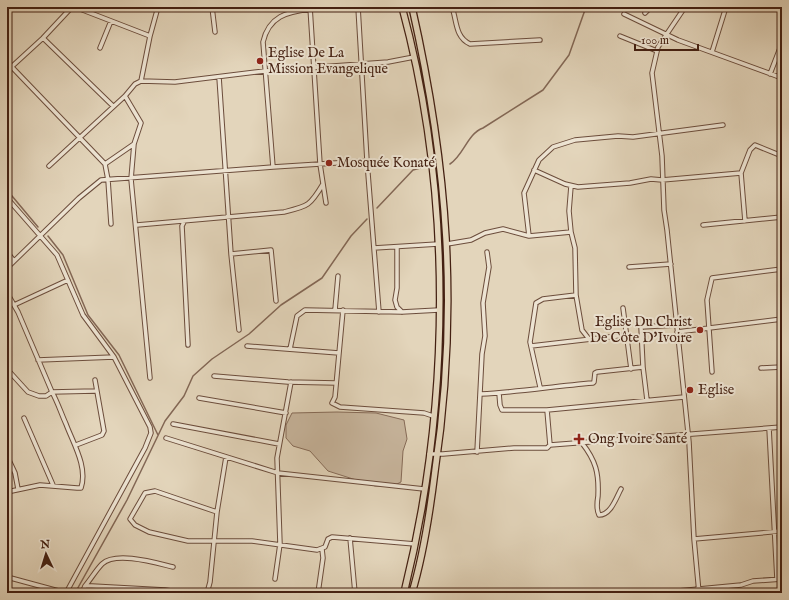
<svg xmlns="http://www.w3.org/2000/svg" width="789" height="600" font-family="'IM FELL English',serif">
  <rect width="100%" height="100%" fill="#e3d5bb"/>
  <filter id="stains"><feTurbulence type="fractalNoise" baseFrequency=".005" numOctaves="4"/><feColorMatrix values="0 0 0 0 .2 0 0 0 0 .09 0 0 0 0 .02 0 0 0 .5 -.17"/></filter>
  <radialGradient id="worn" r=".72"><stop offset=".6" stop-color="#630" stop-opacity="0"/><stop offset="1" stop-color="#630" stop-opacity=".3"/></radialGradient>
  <!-- green -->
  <path fill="#c8b69e" stroke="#866b58" d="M 337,412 L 376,413 L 404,420 L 407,439 L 403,451 L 401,482 L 393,486 L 375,486 L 328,471 L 310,451 L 293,446 L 286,438 L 286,425 L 292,413 Z"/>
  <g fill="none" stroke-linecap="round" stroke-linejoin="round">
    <!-- stream -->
    <path stroke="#836755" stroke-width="1.5" d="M 450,164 C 464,155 467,134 483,128 L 543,90 L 569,55 L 586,7
      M 7,190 L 38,227
      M 377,208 L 413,170 L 424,167
      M 48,236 L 63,255 L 88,315 L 119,355 L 158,435
      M 42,589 L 52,593
      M 85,590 L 132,593
      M 75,593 L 127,500 L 165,421 L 184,396 L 193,376 L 212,359 L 249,334 L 281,305 L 322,278 L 351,236 L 367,219"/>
    <defs>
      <path id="street" d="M 75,7 L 150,36
        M 212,7 L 215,32
        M 310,7 L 320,164 L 326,203
        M 358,7 L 367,161 L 379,312
        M 452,7 C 457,21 455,37 470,44 L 540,40
        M 548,7 L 552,9
        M 685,7 L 658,47 L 652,73 L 662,156 L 664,210 L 667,230 L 689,442 L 694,539 L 699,593
        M 645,13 L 651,7
        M 624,14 L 678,40 L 782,78
        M 620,36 L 657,51
        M 43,38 L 113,106
        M 100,48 L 111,21
        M 712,52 L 726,7
        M 7,62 L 105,164 L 108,180 L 111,224
        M 7,71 L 43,38 L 72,7
        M 770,74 L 782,43
        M 219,77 L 231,254 L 239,330
        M 141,81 L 150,36 L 158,7
        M 125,96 L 141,123 L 134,144 L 131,179 L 150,378
        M 105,164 L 134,144
        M 49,166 L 125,96 L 135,84 L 141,81 L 175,82 L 265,71 L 388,62 L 414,57
        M 273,167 L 263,42 C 269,16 287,12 310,9
        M 534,170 L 565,184 L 578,187 L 630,183 L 651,179 L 662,180 L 741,173 L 750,150 L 755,145 L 782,156
        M 741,173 L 745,221
        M 571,186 L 569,211 L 571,232 L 529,236 L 524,193 L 539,160 L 553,147 L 575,140 L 618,136 L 633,137 L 723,125
        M 7,198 L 57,255 L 83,315 L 114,357 L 150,427 L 151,433 L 145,448 L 66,593
        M 184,222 L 182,226 L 188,345
        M 137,225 L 284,212 C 308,206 310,206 323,184
        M 703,225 L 782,217
        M 571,232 L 575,248 L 576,295
        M 447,244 L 471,240 L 485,233 L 503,229 L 529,236
        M 397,247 L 397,288 L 395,300 L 397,307 L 402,312
        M 374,248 L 438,244
        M 7,252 L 14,261
        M 231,254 L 271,250 L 276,301
        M 629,267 L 671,264
        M 7,268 L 79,198 L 101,180 L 273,167 L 367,161
        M 7,293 L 18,312 L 52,392 C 58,403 61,413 66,424 C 73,443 88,467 81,488 L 77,488 L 40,485 L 7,492
        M 14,305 L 68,280
        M 623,308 L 631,369
        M 335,310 L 338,276
        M 343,310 L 335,397 L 332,403 L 340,407 L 424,413 L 433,416
        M 677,332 L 782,319
        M 247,346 L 339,353
        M 531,346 L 626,335
        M 290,349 L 297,316 L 305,310 L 402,312 L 439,310
        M 38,360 L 114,357
        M 643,367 L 641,327 L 677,325
        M 761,368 L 782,367
        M 7,369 L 28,392 L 39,396 L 46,396 L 52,392 L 95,391
        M 712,372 L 707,300 L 712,278 L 782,269
        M 214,376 L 288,382 L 336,383
        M 540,387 L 530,342 L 536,303 L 543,299 L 576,295 L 582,330 L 589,339
        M 499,393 L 500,405 L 502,410 L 547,410 L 684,397
        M 481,394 C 519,392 555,386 593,383 L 594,382 L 595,373 L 597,372 L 643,367 L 647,400
        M 199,398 L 286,413
        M 547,410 L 550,445
        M 24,418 L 53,485
        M 173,424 L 279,444
        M 769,428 L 777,579
        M 166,438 L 278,473 L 424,489
        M 582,443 C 596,461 599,473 598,496 C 597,502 596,509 599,515 C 611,515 616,498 621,489
        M 76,445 L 102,435 L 104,431 L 95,380
        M 477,452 L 482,354 L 485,336 L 483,303 L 489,267 L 487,252
        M 429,454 L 443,454 L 514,448 L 547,448 L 550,445 L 782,427
        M 7,456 L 15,473 L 18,489
        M 217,512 L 155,491 L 145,493 L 130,519 L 135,525 L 149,532 L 188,541 L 252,541 L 317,550 L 325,547 L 328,539 L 332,537 L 415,544
        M 350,538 L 355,593
        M 694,539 L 782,531
        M 7,577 L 66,593
        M 275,579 L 280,544 L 277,458 L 291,382
        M 85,586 C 91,579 96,570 102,564 C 116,551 156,563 173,567
        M 82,593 L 85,586 L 92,586 L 165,590 L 185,593
        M 207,593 L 210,582 L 217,512 L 226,457
        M 318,593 L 323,558 L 322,549
        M 657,593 L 741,585 L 753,581 L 782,579"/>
      <path id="primary" d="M 402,7 C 453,196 451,403 404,593
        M 412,7 C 448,166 459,310 435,471 C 430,512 424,553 412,593"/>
    </defs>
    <!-- street casing -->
    <use href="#street" stroke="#6c4d3c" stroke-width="5.5"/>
    <!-- primary casing -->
    <use href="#primary" stroke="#442012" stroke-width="8"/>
    <!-- street -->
    <use href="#street" stroke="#ede4d3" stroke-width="3.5"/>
    <!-- primary -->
    <use href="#primary" stroke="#e3d5bb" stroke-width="5.5"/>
  </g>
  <!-- markers -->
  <g fill="#8f2418" stroke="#ede4d3" stroke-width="1.5">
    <circle cx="260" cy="61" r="4"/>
    <circle cx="329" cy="163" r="4"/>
    <circle cx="700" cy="330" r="4"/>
    <circle cx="690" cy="390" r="4"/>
    <path d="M577 433h4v4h4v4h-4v4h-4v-4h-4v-4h4z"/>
  </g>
  <g text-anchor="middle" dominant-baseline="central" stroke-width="4" stroke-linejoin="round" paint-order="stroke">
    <!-- poi labels -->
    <g font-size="14" fill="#442012" stroke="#ede4d3" text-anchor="start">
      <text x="268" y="53">Eglise De La<tspan x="268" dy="16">Mission Evangelique</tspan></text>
      <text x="337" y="163">Mosquée Konaté</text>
      <text x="692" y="322" text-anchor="end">Eglise Du Christ<tspan x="692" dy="16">De Côte D'Ivoire</tspan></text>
      <text x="698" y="390">Eglise</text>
      <text x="588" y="439">Ong Ivoire Santé</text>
    </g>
  </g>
  <!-- margin -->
  <rect width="789" height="600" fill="none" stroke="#e3d5bb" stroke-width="24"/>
  <rect x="8" y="8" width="773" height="584" fill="none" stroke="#442012" stroke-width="2"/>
  <rect x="12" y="12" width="765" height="576" fill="none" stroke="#442012"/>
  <!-- north arrow -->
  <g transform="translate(46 554) rotate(356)" stroke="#ede4d3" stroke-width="3" paint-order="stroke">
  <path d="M0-3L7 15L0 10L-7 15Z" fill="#442012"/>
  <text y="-6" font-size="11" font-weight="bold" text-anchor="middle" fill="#442012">N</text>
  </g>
  <!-- scale -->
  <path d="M635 44v6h63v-6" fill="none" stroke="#442012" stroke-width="2"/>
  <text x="641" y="44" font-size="12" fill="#442012" stroke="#ede4d3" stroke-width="3" paint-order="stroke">100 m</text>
  <rect width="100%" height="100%" filter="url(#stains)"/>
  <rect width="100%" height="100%" fill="url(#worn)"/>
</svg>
